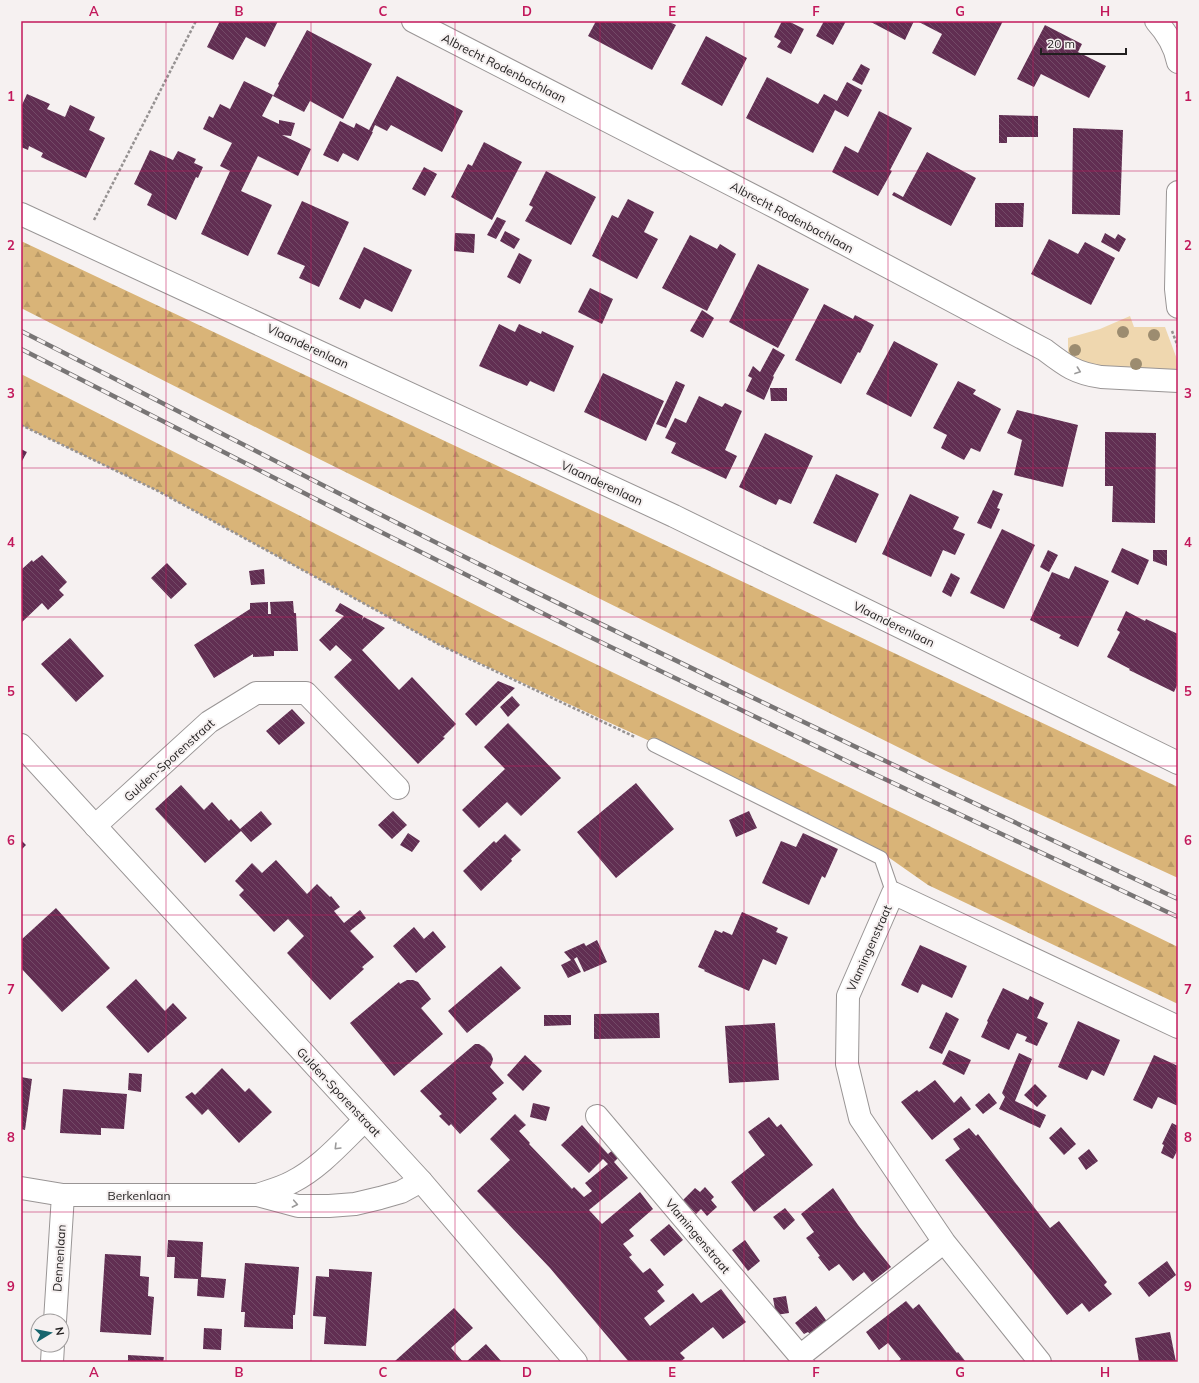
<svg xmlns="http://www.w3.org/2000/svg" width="1199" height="1383" font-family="Mulish,sans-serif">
  <defs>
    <pattern id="forest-firs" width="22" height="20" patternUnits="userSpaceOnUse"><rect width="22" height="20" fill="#d9b478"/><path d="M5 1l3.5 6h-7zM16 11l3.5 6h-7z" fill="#ba9a67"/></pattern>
    <pattern id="building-back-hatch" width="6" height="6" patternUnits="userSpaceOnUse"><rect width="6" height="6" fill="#612e52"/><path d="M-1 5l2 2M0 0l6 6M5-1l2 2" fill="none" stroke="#734a67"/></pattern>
  </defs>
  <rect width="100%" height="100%" fill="#f6f1f1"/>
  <!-- green -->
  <path fill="#efd7af" d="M 1130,316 L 1134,327 L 1165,327 L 1178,362 L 1178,370 L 1103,368 L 1080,361 L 1068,354 L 1068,338 L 1100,329 Z"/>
  <!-- forest -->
  <path fill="url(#forest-firs)" d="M 21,241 L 1178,787 L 1178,878 L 944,770 L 271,435 L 21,308 Z
    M 21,374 L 503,619 L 1178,947 L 1178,1004 L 928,885 L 881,852 L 654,743 L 440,645 L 158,491 L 21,425 Z"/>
  <!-- building -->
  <path fill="url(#building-back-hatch)" d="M 220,21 L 278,21 L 265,47 L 246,37 L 233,60 L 207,47 Z
    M 596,21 L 667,21 L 676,25 L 652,70 L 588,36 Z
    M 782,21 L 788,21 L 804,29 L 791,54 L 777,47 L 781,41 L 774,37 Z
    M 824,21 L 846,21 L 833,45 L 816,36 Z
    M 869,21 L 914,21 L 905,40 Z
    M 917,21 L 1003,21 L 975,76 L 932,53 L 942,34 Z
    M 1045,25 L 1082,44 L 1078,52 L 1106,66 L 1089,98 L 1041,74 L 1034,87 L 1017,79 Z
    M 307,30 L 372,64 L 343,119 L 310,101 L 304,112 L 273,96 L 279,85 L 278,84 Z
    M 706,36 L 747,58 L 722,106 L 681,84 Z
    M 861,64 L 870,69 L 862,85 L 852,80 Z
    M 397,76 L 463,111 L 442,152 L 391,125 L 387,131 L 375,125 L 372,132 L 373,132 L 358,161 L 343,153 L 338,162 L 323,155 L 340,121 L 354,128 L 356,123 L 369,130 Z
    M 767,77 L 818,104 L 824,94 L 837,101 L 847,82 L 862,90 L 848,117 L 835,110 L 813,153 L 746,118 Z
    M 244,81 L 273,95 L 262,116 L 279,124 L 279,120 L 295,123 L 291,136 L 282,135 L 311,149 L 298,176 L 258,156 L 241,191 L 272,205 L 248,256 L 201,234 L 230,171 L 220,166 L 232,143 L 203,129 L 209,116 L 213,118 L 220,104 L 230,109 Z
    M 27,94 L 50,104 L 47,109 L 65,117 L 70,105 L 95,117 L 89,130 L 105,138 L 86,178 L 41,157 L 43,153 L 29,146 L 28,150 L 21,147 L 21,107 Z
    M 879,111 L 912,128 L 890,170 L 892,171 L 878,196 L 832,172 L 845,146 L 858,153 Z
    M 999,115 L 1038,116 L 1038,137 L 1007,137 L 1007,143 L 999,143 Z
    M 1073,128 L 1123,130 L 1120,215 L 1072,214 Z
    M 484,142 L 522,162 L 492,220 L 451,197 L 468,164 L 472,166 Z
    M 150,150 L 173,160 L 178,151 L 196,159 L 194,163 L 203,167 L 198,178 L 196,177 L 176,220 L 147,205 L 152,194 L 134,184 Z
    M 927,152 L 976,178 L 951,226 L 892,195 L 894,192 L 903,197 Z
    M 424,167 L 437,174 L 425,196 L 412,189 Z
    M 546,171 L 596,197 L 571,245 L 525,221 L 533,207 L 529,205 Z
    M 628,199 L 654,212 L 644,232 L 658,239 L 637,279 L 592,256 L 612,215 L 618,218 Z
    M 302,201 L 349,222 L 319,287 L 299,278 L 305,266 L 277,254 Z
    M 995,203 L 1024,203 L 1023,227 L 995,227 Z
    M 497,217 L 506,221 L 496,239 L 487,235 Z
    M 505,231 L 520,239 L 514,249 L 500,241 Z
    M 455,233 L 475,234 L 474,253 L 454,251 Z
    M 1105,233 L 1115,239 L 1118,234 L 1126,239 L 1119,252 L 1101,242 Z
    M 690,235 L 717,249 L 720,244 L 736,254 L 707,311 L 662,288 Z
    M 1049,239 L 1078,254 L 1085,242 L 1115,258 L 1091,305 L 1031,274 Z
    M 364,247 L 412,270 L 392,312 L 365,299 L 360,309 L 339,299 Z
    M 519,253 L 532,260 L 520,284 L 507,277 Z
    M 758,264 L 809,289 L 778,348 L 729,322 Z
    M 590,288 L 613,299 L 602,324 L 578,312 Z
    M 824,304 L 853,319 L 855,315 L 874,325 L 860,353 L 858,352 L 841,384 L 795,360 Z
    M 702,310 L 714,318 L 703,338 L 690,331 Z
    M 499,324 L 515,332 L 519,324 L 541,334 L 542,331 L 574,346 L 554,392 L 530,381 L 527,386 L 479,366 Z
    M 894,341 L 938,364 L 911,417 L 866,394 Z
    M 773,348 L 785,355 L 773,376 L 774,377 L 764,400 L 746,391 L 752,378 L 748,376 L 753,366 L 760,372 Z
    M 603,373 L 664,401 L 646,441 L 584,412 Z
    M 676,381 L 685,385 L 666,428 L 656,424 Z
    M 958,381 L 976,390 L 973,394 L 1001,409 L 980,452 L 971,448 L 964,460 L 941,448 L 947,435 L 933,428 Z
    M 770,388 L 787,388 L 787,401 L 771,401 Z
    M 699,396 L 722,407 L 725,403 L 742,411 L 725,450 L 737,456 L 726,479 L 671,453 L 676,443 L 665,438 L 675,418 L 686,423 Z
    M 1017,410 L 1078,425 L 1063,487 L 1014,475 L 1022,440 L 1007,433 Z
    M 1105,432 L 1156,433 L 1155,523 L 1112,522 L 1113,486 L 1105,486 Z
    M 765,433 L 813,456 L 791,504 L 779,499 L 776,505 L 739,487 Z
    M 21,449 L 27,452 L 21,463 Z
    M 836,474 L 879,494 L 856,543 L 813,523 Z
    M 993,490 L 1003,494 L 997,508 L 1000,509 L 991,529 L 977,523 Z
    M 910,494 L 959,517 L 953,529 L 965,534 L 955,555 L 943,550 L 931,577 L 882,554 Z
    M 1002,529 L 1035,545 L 1004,609 L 970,593 Z
    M 1122,548 L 1149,560 L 1138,585 L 1111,572 Z
    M 1048,550 L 1058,555 L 1049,572 L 1040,567 Z
    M 1153,550 L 1167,550 L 1167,566 L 1153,561 Z
    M 42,555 L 67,582 L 59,590 L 64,595 L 48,610 L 42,603 L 21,623 L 21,570 L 32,560 L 33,562 Z
    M 167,563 L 187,584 L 171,599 L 151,578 Z
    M 1075,566 L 1109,581 L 1078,647 L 1059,638 L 1061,635 L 1030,620 L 1052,572 L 1069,579 Z
    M 264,569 L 265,584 L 251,585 L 249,571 Z
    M 951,573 L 960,578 L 951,597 L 942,592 Z
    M 293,601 L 294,613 L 296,613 L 298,651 L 274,651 L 274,656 L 253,657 L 253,654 L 214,678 L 194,645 L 250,609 L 250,603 L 268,602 L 268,614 L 271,614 L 270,602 Z
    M 340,603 L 363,616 L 362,620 L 364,617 L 385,628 L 362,650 L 399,690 L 412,677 L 456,724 L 443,737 L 445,738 L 418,764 L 334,677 L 352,660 L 336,645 L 330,651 L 319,640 L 344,616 L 335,611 Z
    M 1126,611 L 1145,621 L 1146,619 L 1178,634 L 1178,683 L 1174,692 L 1129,670 L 1130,669 L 1107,657 L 1120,632 L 1117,630 Z
    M 70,638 L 104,676 L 76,702 L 41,664 Z
    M 498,681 L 515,688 L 476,726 L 465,714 Z
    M 512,696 L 520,705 L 508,717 L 500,707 Z
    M 292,709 L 305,723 L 279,745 L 266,731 Z
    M 508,723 L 561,778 L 521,816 L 507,802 L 479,828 L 462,810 L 505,769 L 484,747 Z
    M 636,783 L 674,829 L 616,878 L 577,832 Z
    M 181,785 L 204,810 L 212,802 L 229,821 L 231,819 L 240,829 L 261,811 L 272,824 L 251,842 L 241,831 L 205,863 L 155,809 Z
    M 393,811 L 407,825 L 392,839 L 378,825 Z
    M 749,811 L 757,828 L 736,837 L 729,820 Z
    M 408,833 L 420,841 L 412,852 L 400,845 Z
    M 803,833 L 838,849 L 825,878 L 822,876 L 809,905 L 762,883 L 781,841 L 796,847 Z
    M 505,834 L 521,850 L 511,859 L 512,861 L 481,891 L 463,871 L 494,841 L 496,843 Z
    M 21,840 L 26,845 L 21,850 Z
    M 276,860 L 307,894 L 317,884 L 330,897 L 331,896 L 340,907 L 334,911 L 344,923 L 360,910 L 366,918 L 350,931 L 374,957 L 362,967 L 364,969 L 330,1000 L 287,953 L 304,936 L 288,919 L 274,932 L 239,895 L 244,890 L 235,881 L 252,863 L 262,873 Z
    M 56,908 L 110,968 L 62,1012 L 21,968 L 21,940 Z
    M 742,912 L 778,928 L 776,932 L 788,937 L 776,965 L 763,959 L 749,991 L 704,971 L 705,970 L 698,967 L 715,930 L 722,933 L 723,931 L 732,935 Z
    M 414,927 L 424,939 L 433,931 L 446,947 L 416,973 L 393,946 Z
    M 597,940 L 607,962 L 584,972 L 577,957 L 574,959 L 581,972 L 568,978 L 561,965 L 571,960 L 564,952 L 584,943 L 586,946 Z
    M 920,945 L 967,966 L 952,998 L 922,984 L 918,993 L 901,985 Z
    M 501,966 L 521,988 L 467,1033 L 448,1011 Z
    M 136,979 L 165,1011 L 173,1003 L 187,1018 L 148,1053 L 106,1007 Z
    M 407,980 L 413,980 L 418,982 L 431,999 L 421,1008 L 443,1034 L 394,1076 L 350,1023 L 399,982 L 400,984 Z
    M 1003,988 L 1028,1000 L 1030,996 L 1044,1003 L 1037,1018 L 1048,1023 L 1037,1046 L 1025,1041 L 1027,1037 L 1017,1033 L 1009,1050 L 981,1037 L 988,1022 L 987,1021 Z
    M 946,1012 L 959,1019 L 942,1054 L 929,1048 Z
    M 659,1013 L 660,1038 L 594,1039 L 594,1014 Z
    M 544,1015 L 571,1015 L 571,1025 L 544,1026 Z
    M 1078,1021 L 1120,1040 L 1104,1076 L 1092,1070 L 1087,1080 L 1058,1067 Z
    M 775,1023 L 779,1080 L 729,1083 L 725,1026 Z
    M 475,1044 L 479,1044 L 484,1047 L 491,1054 L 493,1059 L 492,1063 L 490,1067 L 504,1083 L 492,1093 L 497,1099 L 460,1134 L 451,1124 L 449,1126 L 439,1116 L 442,1114 L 420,1091 Z
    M 949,1050 L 971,1060 L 964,1075 L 942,1064 Z
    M 1019,1053 L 1032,1059 L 1015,1101 L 1046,1115 L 1040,1128 L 999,1109 L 1005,1097 L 1002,1093 Z
    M 525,1055 L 542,1071 L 523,1091 L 507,1075 Z
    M 1154,1055 L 1178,1066 L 1178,1106 L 1158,1097 L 1152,1109 L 1133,1100 Z
    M 222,1068 L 245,1092 L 249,1088 L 272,1112 L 239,1143 L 208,1109 L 202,1115 L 185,1097 L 192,1092 L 195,1095 Z
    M 129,1073 L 142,1074 L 141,1092 L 128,1090 Z
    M 21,1077 L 32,1079 L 25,1130 L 21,1129 Z
    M 935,1080 L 954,1103 L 961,1096 L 971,1109 L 932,1140 L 901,1102 L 917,1090 L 919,1092 Z
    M 1035,1084 L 1047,1096 L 1037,1107 L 1024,1095 Z
    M 63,1089 L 127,1094 L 124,1129 L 101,1128 L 101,1135 L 60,1133 Z
    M 989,1093 L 997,1103 L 983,1114 L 975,1105 Z
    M 533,1103 L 550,1107 L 546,1121 L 530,1117 Z
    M 515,1114 L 526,1125 L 519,1131 L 530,1143 L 529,1144 L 572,1189 L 574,1187 L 584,1197 L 592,1191 L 585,1183 L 608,1164 L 603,1159 L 589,1173 L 561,1145 L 582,1125 L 608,1154 L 614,1149 L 620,1156 L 614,1162 L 628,1178 L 589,1210 L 602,1224 L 640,1192 L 653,1209 L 629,1230 L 634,1236 L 623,1244 L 632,1255 L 629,1257 L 643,1273 L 650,1268 L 664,1285 L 657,1291 L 665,1301 L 644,1318 L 650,1326 L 693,1293 L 701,1303 L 721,1289 L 746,1322 L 723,1339 L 713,1327 L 680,1353 L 685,1358 L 680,1362 L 629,1362 L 550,1268 L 477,1191 L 510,1160 L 490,1139 Z
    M 769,1117 L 777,1127 L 781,1124 L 813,1165 L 754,1212 L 731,1182 L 765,1155 L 748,1132 Z
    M 1172,1123 L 1178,1126 L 1178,1151 L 1177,1151 L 1173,1159 L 1161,1153 L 1164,1145 L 1162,1144 Z
    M 1061,1127 L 1076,1144 L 1064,1155 L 1049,1138 Z
    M 969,1128 L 976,1136 L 978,1134 L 1050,1228 L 1059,1221 L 1107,1282 L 1104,1285 L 1112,1294 L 1089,1312 L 1082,1303 L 1067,1315 L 945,1160 L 960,1149 L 953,1139 Z
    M 1089,1149 L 1098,1161 L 1086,1170 L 1078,1158 Z
    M 705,1187 L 714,1197 L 711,1200 L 717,1207 L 707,1216 L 701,1209 L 696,1214 L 683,1200 L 695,1188 L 700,1192 Z
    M 833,1188 L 858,1225 L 891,1267 L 872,1282 L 864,1272 L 853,1281 L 839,1264 L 829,1271 L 818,1257 L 820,1256 L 806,1238 L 814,1232 L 801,1214 Z
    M 785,1208 L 795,1220 L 784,1230 L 773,1217 Z
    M 669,1224 L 683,1240 L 664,1256 L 650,1240 Z
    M 168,1240 L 203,1242 L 201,1277 L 226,1279 L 224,1298 L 197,1296 L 198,1279 L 174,1278 L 175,1257 L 167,1257 Z
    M 745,1240 L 760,1261 L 748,1271 L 732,1250 Z
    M 105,1254 L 141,1256 L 140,1276 L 149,1277 L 148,1296 L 154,1297 L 151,1335 L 100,1332 Z
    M 1167,1261 L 1176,1275 L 1149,1297 L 1138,1283 Z
    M 245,1263 L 299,1267 L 295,1315 L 293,1315 L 293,1329 L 244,1327 L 245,1312 L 241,1312 Z
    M 329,1269 L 372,1272 L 366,1346 L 324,1344 L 326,1317 L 313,1316 L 316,1276 L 329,1277 Z
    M 786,1296 L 789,1313 L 776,1315 L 773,1298 Z
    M 906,1301 L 913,1309 L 919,1304 L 957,1353 L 958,1352 L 966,1362 L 898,1362 L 901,1359 L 888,1343 L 879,1350 L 866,1332 Z
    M 816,1306 L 828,1323 L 812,1336 L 808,1332 L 804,1334 L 795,1323 Z
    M 454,1308 L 473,1328 L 451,1348 L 463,1362 L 396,1362 L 395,1361 Z
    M 204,1328 L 222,1329 L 221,1350 L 203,1349 Z
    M 1170,1332 L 1176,1362 L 1139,1362 L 1135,1338 Z
    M 486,1344 L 502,1362 L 466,1362 Z
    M 128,1355 L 164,1357 L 163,1362 L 128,1362 Z"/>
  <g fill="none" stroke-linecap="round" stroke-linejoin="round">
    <defs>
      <path id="lane" d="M 654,745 L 881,858 L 893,893"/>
      <path id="street" d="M 413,21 L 777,208 L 1045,350 C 1066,366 1075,373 1101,377 L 1178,381
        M 1156,21 C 1167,33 1175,47 1178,62
        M 1178,192 L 1176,289 L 1178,307
        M 21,214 L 674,516 L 1178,763
        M 95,826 L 209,722 L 256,693 L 306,693 L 398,788
        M 597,1116 L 800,1356 L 803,1362
        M 21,1188 L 63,1195 L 257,1195 L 298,1206 L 329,1206 L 355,1204 L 380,1198 L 401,1192 L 421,1181
        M 257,1195 C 269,1191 281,1188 292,1182 C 321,1167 342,1142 365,1120
        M 55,1321 L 63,1195
        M 800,1356 L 944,1242
        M 52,1362 L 53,1345
        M 1040,1362 L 944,1242 L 860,1118 L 847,1064 L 848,996 L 893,893 L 1178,1027"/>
      <path id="secondary" d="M 21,745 L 421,1181 L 576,1362"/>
    </defs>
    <!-- lane casing -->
    <use href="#lane" stroke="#999595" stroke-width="15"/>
    <!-- street casing -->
    <use href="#street" stroke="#999595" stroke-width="24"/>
    <!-- secondary casing -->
    <use href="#secondary" stroke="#999595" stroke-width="24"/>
    <!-- path -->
    <path stroke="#969292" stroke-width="2.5" stroke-dasharray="3 2" stroke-linecap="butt" d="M 94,220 L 196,21
      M 1172,331 L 1178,347
      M 21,425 L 158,491 L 440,645 L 635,737"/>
    <!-- lane -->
    <use href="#lane" stroke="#fff" stroke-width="13"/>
    <!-- street -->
    <use href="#street" stroke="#fff" stroke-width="22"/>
    <!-- secondary -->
    <use href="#secondary" stroke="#fff" stroke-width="22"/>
    <defs>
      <path id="rail" d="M 21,331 C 175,409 328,489 483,566 C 713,680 945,790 1178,899
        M 21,349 L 357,520 L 586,635 L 857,766 L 1178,917"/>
    </defs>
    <!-- rail casing -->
    <use href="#rail" stroke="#787575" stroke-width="4.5"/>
    <!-- rail -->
    <use href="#rail" stroke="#f6f1f1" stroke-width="3" stroke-dasharray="9" stroke-linecap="butt"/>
  </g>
  <!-- trees -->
  <g fill="#9c8c70">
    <circle cx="1123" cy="332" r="6"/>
    <circle cx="1154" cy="335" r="6"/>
    <circle cx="1075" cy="350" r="6"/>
    <circle cx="1136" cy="364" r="6"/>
  </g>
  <!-- one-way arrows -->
  <defs><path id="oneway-chevron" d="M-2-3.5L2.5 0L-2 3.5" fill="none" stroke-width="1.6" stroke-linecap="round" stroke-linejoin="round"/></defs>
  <g stroke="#9b9a9a">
    <use href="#oneway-chevron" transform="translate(1078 371) rotate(20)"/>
    <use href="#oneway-chevron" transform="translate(337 1147) rotate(135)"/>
    <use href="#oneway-chevron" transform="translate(295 1204) rotate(11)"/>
  </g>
  <!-- grid -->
  <path fill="none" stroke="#c2185b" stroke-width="1" stroke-opacity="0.55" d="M 166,21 L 166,1362M 311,21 L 311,1362M 455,21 L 455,1362M 600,21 L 600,1362M 744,21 L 744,1362M 888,21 L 888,1362M 1033,21 L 1033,1362M 21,171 L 1178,171M 21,320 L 1178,320M 21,468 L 1178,468M 21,617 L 1178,617M 21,766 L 1178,766M 21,915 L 1178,915M 21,1063 L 1178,1063M 21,1212 L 1178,1212"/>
  <g text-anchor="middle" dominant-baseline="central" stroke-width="4" stroke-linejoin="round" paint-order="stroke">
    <!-- street labels -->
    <g font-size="12" fill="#201e1e" stroke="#f6f1f1">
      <text transform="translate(504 68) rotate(27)">Albrecht Rodenbachlaan</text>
      <text transform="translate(792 217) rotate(28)">Albrecht Rodenbachlaan</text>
      <text transform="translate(308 346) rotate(25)">Vlaanderenlaan</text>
      <text transform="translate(602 483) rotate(25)">Vlaanderenlaan</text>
      <text transform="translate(894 624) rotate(26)">Vlaanderenlaan</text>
      <text transform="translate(169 760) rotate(-42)">Gulden-Sporenstraat</text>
      <text transform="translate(869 948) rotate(-66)">Vlamingenstraat</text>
      <text transform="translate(339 1092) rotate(47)">Gulden-Sporenstraat</text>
      <text x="139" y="1195">Berkenlaan</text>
      <text transform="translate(698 1236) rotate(50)">Vlamingenstraat</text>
      <text transform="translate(59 1258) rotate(-86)">Dennenlaan</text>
    </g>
  </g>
  <!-- border -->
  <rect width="1199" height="1383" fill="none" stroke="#f6f1f1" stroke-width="44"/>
  <!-- north arrow -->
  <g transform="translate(50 1333) rotate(80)"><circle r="19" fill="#f6f1f1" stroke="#a09d9d"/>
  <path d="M0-3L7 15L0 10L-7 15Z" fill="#18656e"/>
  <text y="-6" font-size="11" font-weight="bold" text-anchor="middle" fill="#201e1e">N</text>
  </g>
  <!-- scale -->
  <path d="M1041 48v6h85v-6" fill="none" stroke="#201e1e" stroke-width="2"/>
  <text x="1047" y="48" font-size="12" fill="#201e1e" stroke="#f6f1f1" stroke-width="3" paint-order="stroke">20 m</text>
  <rect x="22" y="22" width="1155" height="1339" fill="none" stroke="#c2185b" stroke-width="1.5"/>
  <g font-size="13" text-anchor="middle" font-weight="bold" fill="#c2185b">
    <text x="94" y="16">A</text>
    <text x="239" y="16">B</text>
    <text x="383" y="16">C</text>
    <text x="527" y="16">D</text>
    <text x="672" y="16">E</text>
    <text x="816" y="16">F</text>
    <text x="960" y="16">G</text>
    <text x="1105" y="16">H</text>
    <text x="11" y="101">1</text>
    <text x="1188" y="101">1</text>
    <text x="11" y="250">2</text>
    <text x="1188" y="250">2</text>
    <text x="11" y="398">3</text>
    <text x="1188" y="398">3</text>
    <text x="11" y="547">4</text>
    <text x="1188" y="547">4</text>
    <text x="11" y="696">5</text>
    <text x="1188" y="696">5</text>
    <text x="11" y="845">6</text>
    <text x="1188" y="845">6</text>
    <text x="11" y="994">7</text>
    <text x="1188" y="994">7</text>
    <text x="11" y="1142">8</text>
    <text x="1188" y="1142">8</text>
    <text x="11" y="1291">9</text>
    <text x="1188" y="1291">9</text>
    <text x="94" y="1377">A</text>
    <text x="239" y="1377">B</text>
    <text x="383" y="1377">C</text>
    <text x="527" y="1377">D</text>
    <text x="672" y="1377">E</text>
    <text x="816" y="1377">F</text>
    <text x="960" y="1377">G</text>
    <text x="1105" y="1377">H</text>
  </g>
</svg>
